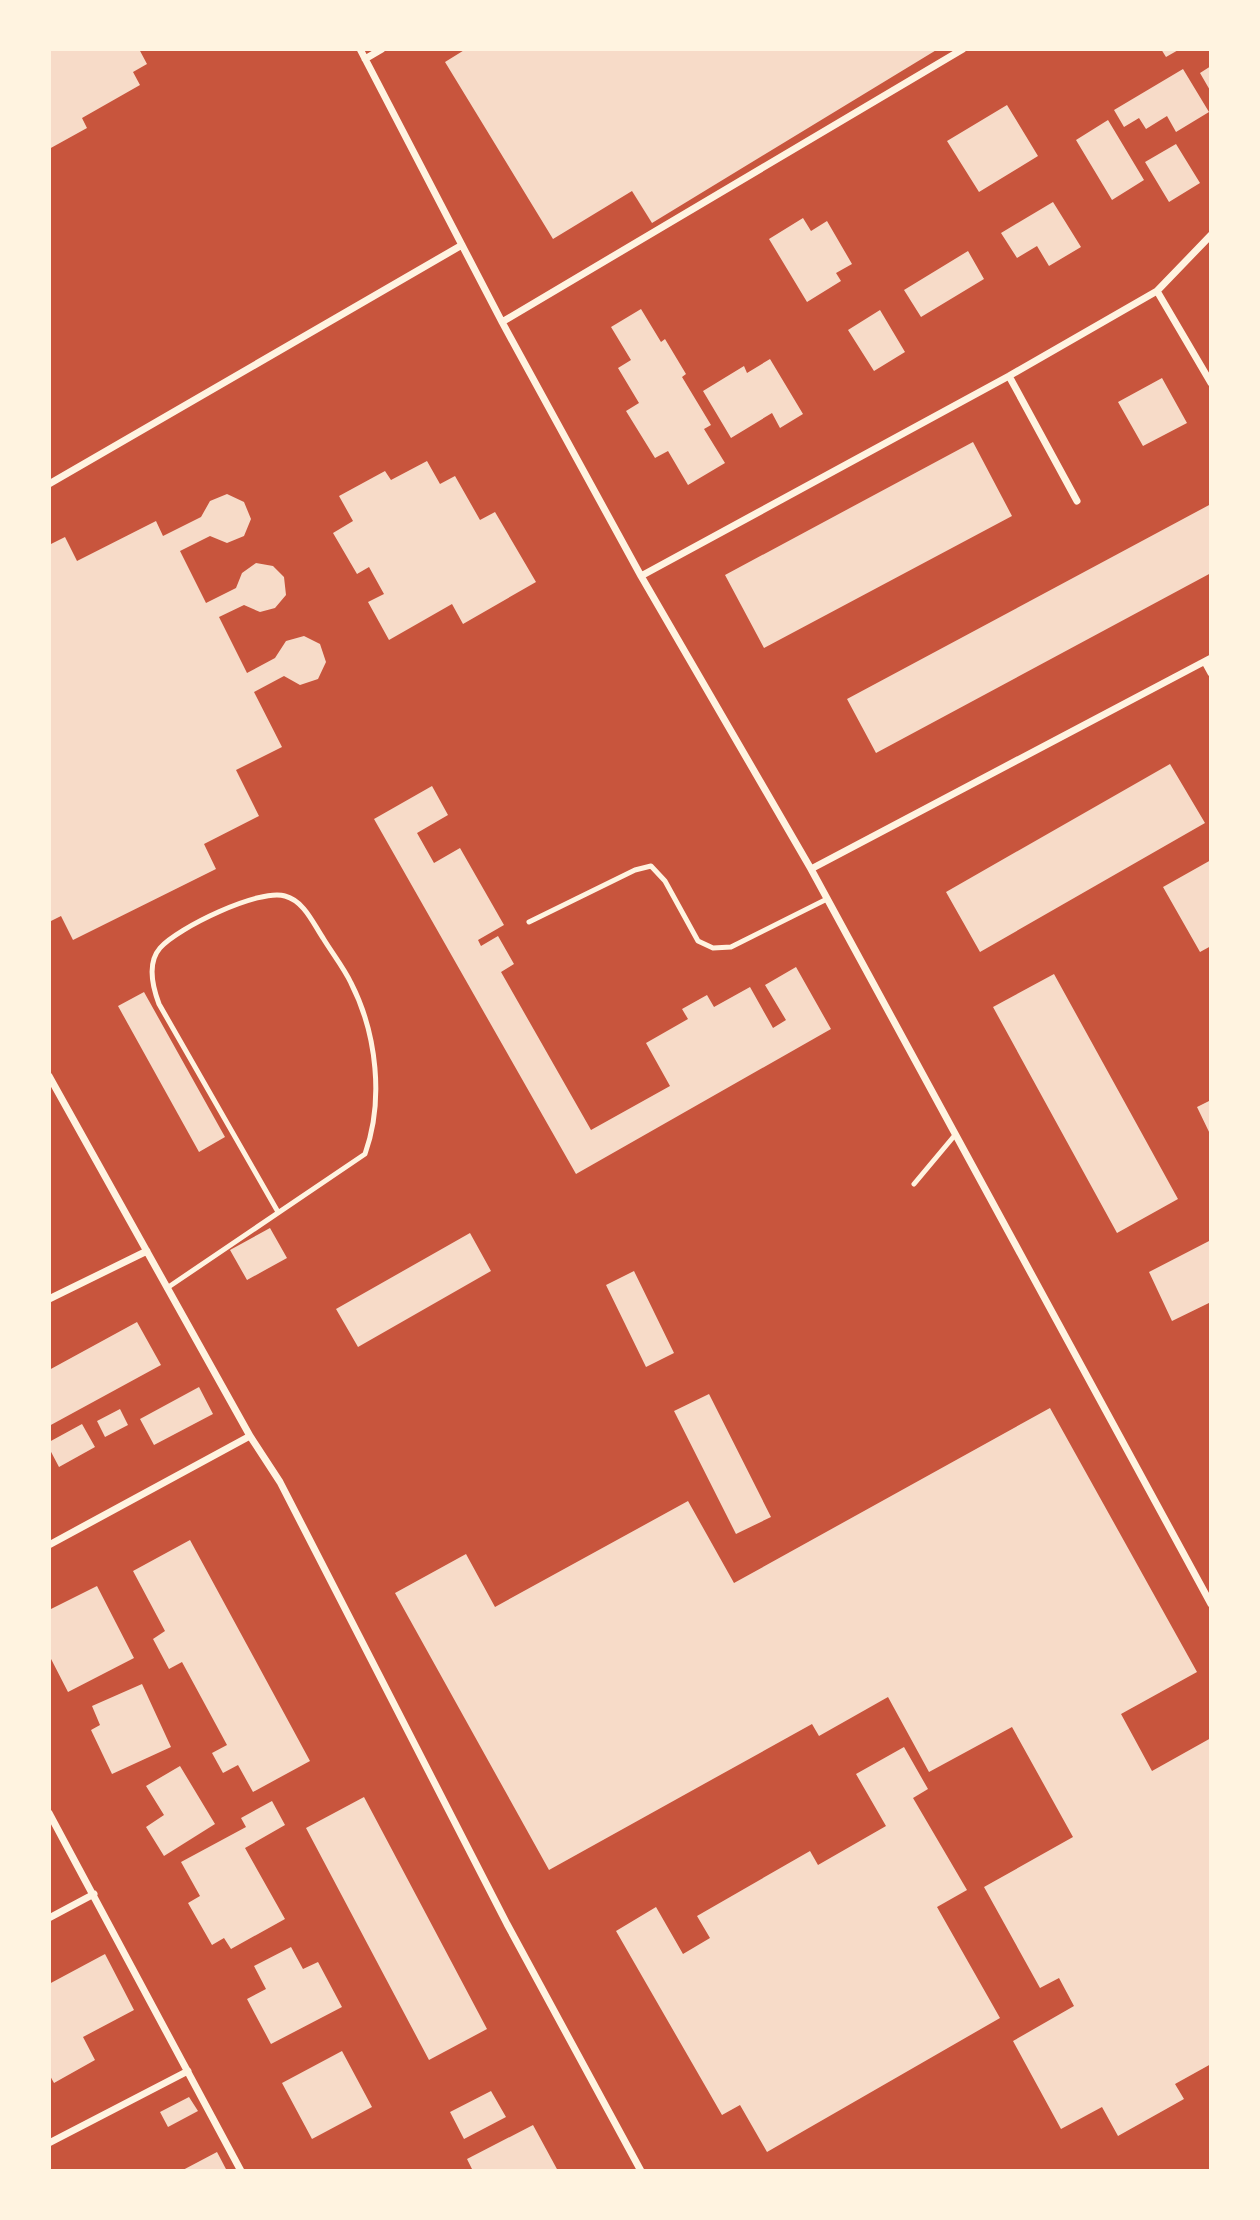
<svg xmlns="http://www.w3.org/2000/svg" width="1260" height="2220" font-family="Montserrat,sans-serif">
  <rect width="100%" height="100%" fill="#c8553d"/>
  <!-- building -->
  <path fill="#f7dbc8" d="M 49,49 L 139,49 L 147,64 L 133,72 L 140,85 L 82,118 L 87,128 L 49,149 Z
    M 466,49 L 938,49 L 652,223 L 632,191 L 553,239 L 445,62 Z
    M 1161,49 L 1180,49 L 1166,57 Z
    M 1211,66 L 1211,92 L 1200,73 Z
    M 1183,69 L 1209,112 L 1176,132 L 1167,116 L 1146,129 L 1139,118 L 1124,127 L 1114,110 Z
    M 1007,105 L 1038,156 L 979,192 L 947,141 Z
    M 1108,120 L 1144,180 L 1112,200 L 1076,140 Z
    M 1176,144 L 1200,183 L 1169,202 L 1145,162 Z
    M 1053,202 L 1081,247 L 1049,266 L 1037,246 L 1017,258 L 1001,233 Z
    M 803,218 L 811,231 L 827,221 L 852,264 L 836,273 L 841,281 L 807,302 L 769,239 Z
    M 968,251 L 984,279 L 921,317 L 904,290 Z
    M 641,309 L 661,342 L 665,339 L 686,374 L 682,377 L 711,425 L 704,429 L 725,463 L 688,485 L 668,451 L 655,458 L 626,411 L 639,403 L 618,368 L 631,360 L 611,327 Z
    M 880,310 L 905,352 L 874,371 L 848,330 Z
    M 770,359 L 803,414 L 780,428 L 772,413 L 731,438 L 703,391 L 744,366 L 747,373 Z
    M 1162,378 L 1187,423 L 1143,446 L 1118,402 Z
    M 973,442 L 1012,516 L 764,648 L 725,575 Z
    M 427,461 L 440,484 L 455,476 L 480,520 L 495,512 L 536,582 L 463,624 L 452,604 L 389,640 L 368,602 L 384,594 L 369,567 L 357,574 L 333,533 L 353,521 L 339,496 L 385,471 L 391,480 Z
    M 227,494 L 244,502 L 251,519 L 244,536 L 227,543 L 210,536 L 180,551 L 206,603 L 236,588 L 242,573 L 256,563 L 273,566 L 284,577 L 286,595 L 275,608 L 260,612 L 244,605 L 219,617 L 247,673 L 275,658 L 286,641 L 304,636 L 320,644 L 326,662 L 318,679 L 300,685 L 284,676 L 254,692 L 282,747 L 236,770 L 259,816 L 204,844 L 216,869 L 73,940 L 61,916 L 49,922 L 49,545 L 65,537 L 77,561 L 156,521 L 163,536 L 201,517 L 210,501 Z
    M 1211,504 L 1211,573 L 876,753 L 847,699 Z
    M 1170,764 L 1205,823 L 980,952 L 946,892 Z
    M 432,786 L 448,815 L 417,833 L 434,863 L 460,848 L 504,925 L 478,940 L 481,946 L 498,936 L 514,964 L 501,972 L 591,1130 L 670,1086 L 646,1043 L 688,1019 L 682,1009 L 707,995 L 714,1007 L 750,987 L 773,1028 L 786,1020 L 765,985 L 796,967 L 831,1029 L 576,1174 L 374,819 Z
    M 1211,860 L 1211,946 L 1200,952 L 1163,887 Z
    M 1054,974 L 1178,1199 L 1117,1233 L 993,1007 Z
    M 144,992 L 225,1137 L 199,1152 L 118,1006 Z
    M 1211,1100 L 1211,1136 L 1197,1107 Z
    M 270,1228 L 287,1258 L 247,1280 L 230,1250 Z
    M 470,1233 L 491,1271 L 358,1347 L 336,1309 Z
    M 1211,1240 L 1211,1302 L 1172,1321 L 1149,1272 Z
    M 634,1271 L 674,1353 L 646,1367 L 606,1285 Z
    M 137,1322 L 161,1365 L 49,1426 L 49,1370 Z
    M 199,1387 L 213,1414 L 154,1445 L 140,1419 Z
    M 709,1394 L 771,1517 L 736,1534 L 674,1411 Z
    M 1050,1408 L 1197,1672 L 1121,1714 L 1152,1771 L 1211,1738 L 1211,2064 L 1175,2084 L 1184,2099 L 1118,2136 L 1102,2107 L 1061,2129 L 1013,2041 L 1074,2006 L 1059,1978 L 1040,1988 L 984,1887 L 1073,1837 L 1012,1727 L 929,1772 L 888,1697 L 819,1736 L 812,1724 L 549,1870 L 395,1593 L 466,1554 L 495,1607 L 688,1501 L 734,1583 Z
    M 120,1409 L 128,1425 L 105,1437 L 97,1421 Z
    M 82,1424 L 95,1447 L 59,1467 L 49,1448 L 49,1442 Z
    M 190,1540 L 310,1761 L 253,1792 L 238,1765 L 223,1773 L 212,1753 L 227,1745 L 182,1662 L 169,1669 L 153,1639 L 165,1631 L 133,1571 Z
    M 97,1586 L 134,1658 L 68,1692 L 49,1655 L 49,1610 Z
    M 142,1684 L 171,1747 L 112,1774 L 91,1730 L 100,1725 L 92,1706 Z
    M 904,1747 L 928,1789 L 913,1798 L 967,1890 L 937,1907 L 1000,2018 L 767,2152 L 740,2105 L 722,2115 L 616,1931 L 656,1907 L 683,1954 L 710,1938 L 697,1916 L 810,1851 L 818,1865 L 886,1826 L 856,1774 Z
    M 180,1766 L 215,1824 L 164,1856 L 146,1827 L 164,1815 L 146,1786 Z
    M 364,1797 L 487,2029 L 429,2060 L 306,1828 Z
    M 272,1801 L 285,1825 L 245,1848 L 285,1919 L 231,1949 L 224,1938 L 212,1945 L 188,1903 L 200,1896 L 181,1862 L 246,1827 L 241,1818 Z
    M 291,1947 L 303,1969 L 318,1962 L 342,2007 L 271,2044 L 247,1999 L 266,1989 L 254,1966 Z
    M 105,1954 L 134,2010 L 83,2037 L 95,2060 L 54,2083 L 49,2074 L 49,1984 Z
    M 342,2051 L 372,2107 L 312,2139 L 282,2083 Z
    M 491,2091 L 506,2117 L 464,2139 L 450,2112 Z
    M 189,2097 L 198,2111 L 168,2127 L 160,2112 Z
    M 533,2125 L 558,2171 L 473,2171 L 467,2159 Z
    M 217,2152 L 227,2171 L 181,2171 Z"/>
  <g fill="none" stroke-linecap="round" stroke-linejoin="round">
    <!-- service -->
    <path stroke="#fff3e0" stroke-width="5" d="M 529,922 L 635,870 L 651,866 L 665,881 L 698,941 L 713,948 L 731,947 L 827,899
      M 914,1184 L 955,1135
      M 167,1288 L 365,1154 C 384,1101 377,1034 351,983 C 344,968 332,953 323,938 C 313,923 304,901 285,896 C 260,888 177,928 160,948 C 147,963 153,988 159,1004 L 278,1212"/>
    <!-- minor -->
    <path stroke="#fff3e0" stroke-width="7" d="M 360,49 L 502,322 L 641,576 L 811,869 L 1211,1604
      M 365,59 L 382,49
      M 1157,291 L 1211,383
      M 502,322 L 963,49
      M 1009,376 L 1077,501
      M 49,484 L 462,245
      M 641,576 L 1009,376 L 1157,291 L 1211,235
      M 1205,662 L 1211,673
      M 811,869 L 1211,658
      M 49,1076 L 250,1436 L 280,1482 L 507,1924 L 641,2171
      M 49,1299 L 147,1251
      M 49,1545 L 250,1436
      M 49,1813 L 241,2171
      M 49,1918 L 94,1894
      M 49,2143 L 188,2071"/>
  </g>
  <!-- border -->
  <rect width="1260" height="2220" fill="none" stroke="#fff3e0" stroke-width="102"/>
</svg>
